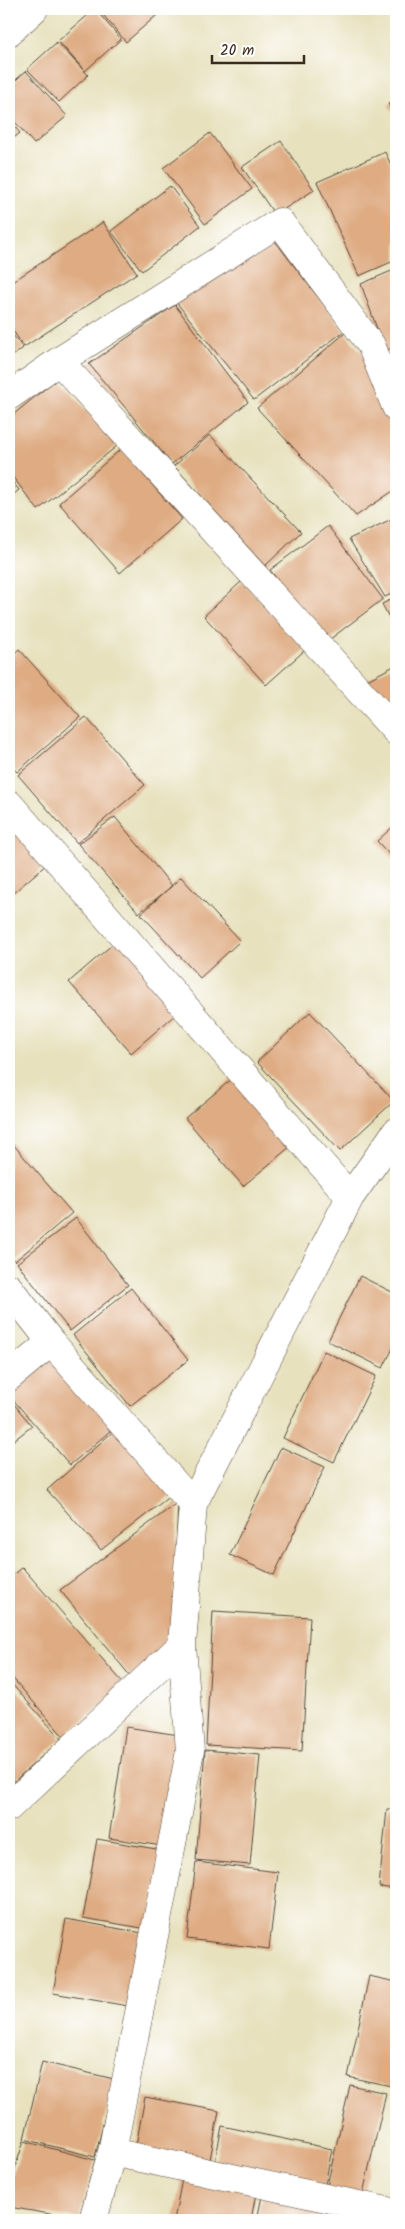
<svg xmlns="http://www.w3.org/2000/svg" width="405" height="2229" font-family="Kalam,sans-serif">
  <rect width="100%" height="100%" fill="#fff"/>
  <filter id="ink" filterUnits="userSpaceOnUse"><feTurbulence type="fractalNoise" baseFrequency=".02" numOctaves="2"/><feDisplacementMap in="SourceGraphic" scale="10" xChannelSelector="R" yChannelSelector="G"/><feConvolveMatrix kernelMatrix="1 2 1 2 8 2 1 2 1" color-interpolation-filters="sRGB"/></filter>
  <filter id="wash" filterUnits="userSpaceOnUse"><feTurbulence type="fractalNoise" baseFrequency=".0096" numOctaves="4" result="noise"/><feDisplacementMap in="SourceGraphic" scale="20" xChannelSelector="R" yChannelSelector="G"/><feGaussianBlur stdDeviation="1.12" result="paint"/><feColorMatrix in="noise" values="0 0 0 0 0 0 0 0 0 0 0 0 0 0 0 0 0 1.4 0 .05"/><feComposite in="paint" operator="in"/></filter>
  <g filter="url(#wash)">
    <rect width="100%" height="100%" fill="#e7e1bd"/>
    <g id="blocks">
      <!-- building -->
      <path fill="#deab82" d="M 95,9 L 121,39 L 85,71 L 58,41 Z
        M 98,9 L 164,9 L 126,42 Z
        M 57,42 L 88,75 L 59,102 L 27,69 Z
        M 26,71 L 67,116 L 34,144 L 9,115 L 9,86 Z
        M 396,100 L 396,118 L 388,104 Z
        M 9,120 L 20,133 L 9,142 Z
        M 210,133 L 252,189 L 205,224 L 163,168 Z
        M 281,141 L 314,190 L 275,215 L 242,167 Z
        M 385,152 L 396,176 L 396,260 L 359,276 L 317,182 Z
        M 170,186 L 200,226 L 142,271 L 111,231 Z
        M 103,222 L 137,273 L 24,347 L 9,325 L 9,284 Z
        M 275,241 L 344,331 L 254,400 L 177,303 Z
        M 396,269 L 396,346 L 385,351 L 361,284 Z
        M 175,305 L 248,402 L 172,464 L 89,364 Z
        M 9,330 L 23,348 L 9,359 Z
        M 345,333 L 368,360 L 396,438 L 396,489 L 356,516 L 257,408 Z
        M 58,378 L 117,446 L 38,510 L 9,472 L 9,418 Z
        M 210,435 L 301,532 L 265,566 L 174,466 Z
        M 121,449 L 182,519 L 120,573 L 59,503 Z
        M 9,477 L 19,490 L 9,498 Z
        M 396,517 L 396,592 L 385,597 L 349,539 Z
        M 328,526 L 383,599 L 325,643 L 270,570 Z
        M 242,581 L 305,650 L 266,685 L 204,616 Z
        M 396,597 L 396,631 L 382,604 Z
        M 19,649 L 80,717 L 17,772 L 9,764 L 9,659 Z
        M 396,665 L 396,717 L 367,680 Z
        M 86,717 L 145,785 L 77,843 L 18,775 Z
        M 9,804 L 55,857 L 11,895 L 9,892 Z
        M 115,817 L 172,886 L 139,913 L 78,844 Z
        M 396,824 L 396,862 L 377,841 Z
        M 181,877 L 240,941 L 200,978 L 141,914 Z
        M 122,936 L 184,1007 L 131,1053 L 69,982 Z
        M 310,1012 L 394,1101 L 340,1151 L 257,1062 Z
        M 239,1073 L 297,1141 L 243,1186 L 185,1118 Z
        M 12,1143 L 72,1213 L 15,1261 L 9,1254 L 9,1146 Z
        M 76,1218 L 128,1285 L 70,1331 L 17,1263 Z
        M 360,1276 L 396,1294 L 396,1342 L 383,1368 L 328,1341 Z
        M 131,1288 L 188,1360 L 130,1406 L 73,1335 Z
        M 324,1351 L 376,1376 L 334,1462 L 283,1438 Z
        M 55,1356 L 116,1426 L 70,1465 L 9,1395 Z
        M 9,1398 L 32,1426 L 9,1444 Z
        M 117,1428 L 175,1492 L 101,1550 L 47,1490 Z
        M 281,1447 L 325,1467 L 274,1575 L 230,1555 Z
        M 178,1502 L 172,1643 L 131,1677 L 60,1590 Z
        M 22,1567 L 125,1685 L 64,1737 L 9,1674 L 9,1578 Z
        M 213,1611 L 310,1617 L 302,1751 L 206,1745 Z
        M 9,1681 L 61,1739 L 9,1786 Z
        M 126,1727 L 179,1735 L 162,1846 L 109,1838 Z
        M 205,1750 L 260,1755 L 250,1865 L 196,1860 Z
        M 387,1809 L 396,1809 L 396,1889 L 379,1887 Z
        M 97,1839 L 162,1850 L 148,1929 L 83,1918 Z
        M 196,1862 L 278,1872 L 269,1949 L 187,1939 Z
        M 66,1919 L 148,1934 L 134,2007 L 53,1993 Z
        M 369,1976 L 396,1982 L 396,2087 L 348,2077 Z
        M 42,2062 L 114,2079 L 95,2157 L 24,2139 Z
        M 350,2085 L 386,2093 L 362,2198 L 326,2190 Z
        M 145,2097 L 219,2111 L 209,2165 L 135,2151 Z
        M 222,2126 L 332,2149 L 324,2190 L 214,2167 Z
        M 24,2141 L 95,2160 L 79,2219 L 9,2207 L 9,2186 Z
        M 183,2174 L 257,2188 L 251,2220 L 174,2220 Z
        M 263,2191 L 362,2213 L 360,2220 L 257,2220 Z"/>
    </g>
  </g>
  <g filter="url(#ink)">
    <use href="#blocks" fill-opacity="0" stroke="#554536" stroke-width="1"/>
    <g fill="none" stroke-linecap="round" stroke-linejoin="round">
      <defs>
        <path id="minor" d="M 9,32 L 34,9
          M 59,361 L 396,731
          M 9,396 L 59,361 L 280,222 L 371,345 L 396,407
          M 9,804 L 350,1197
          M 9,1288 L 51,1342 L 193,1504
          M 9,1377 L 51,1342
          M 9,1807 L 182,1645
          M 112,2152 L 396,2213
          M 93,2220 L 112,2152 L 190,1751 L 182,1645 L 193,1504 L 350,1197 L 396,1132"/>
      </defs>
      <!-- minor casing -->
      <use href="#minor" stroke="#554536" stroke-width="29"/>
      <!-- minor -->
      <use href="#minor" stroke="#fff" stroke-width="28"/>
    </g>
  </g>
  <!-- margin -->
  <rect width="405" height="2229" fill="none" stroke="#fff" stroke-width="30"/>
  <!-- scale -->
  <path d="M212 55v8h92v-8" fill="none" stroke="#3b2a1e" stroke-width="2.5"/>
  <text x="220" y="55" font-size="15" fill="#3b2a1e" stroke="#ffffff" stroke-width="4" paint-order="stroke">20 m</text>
</svg>
